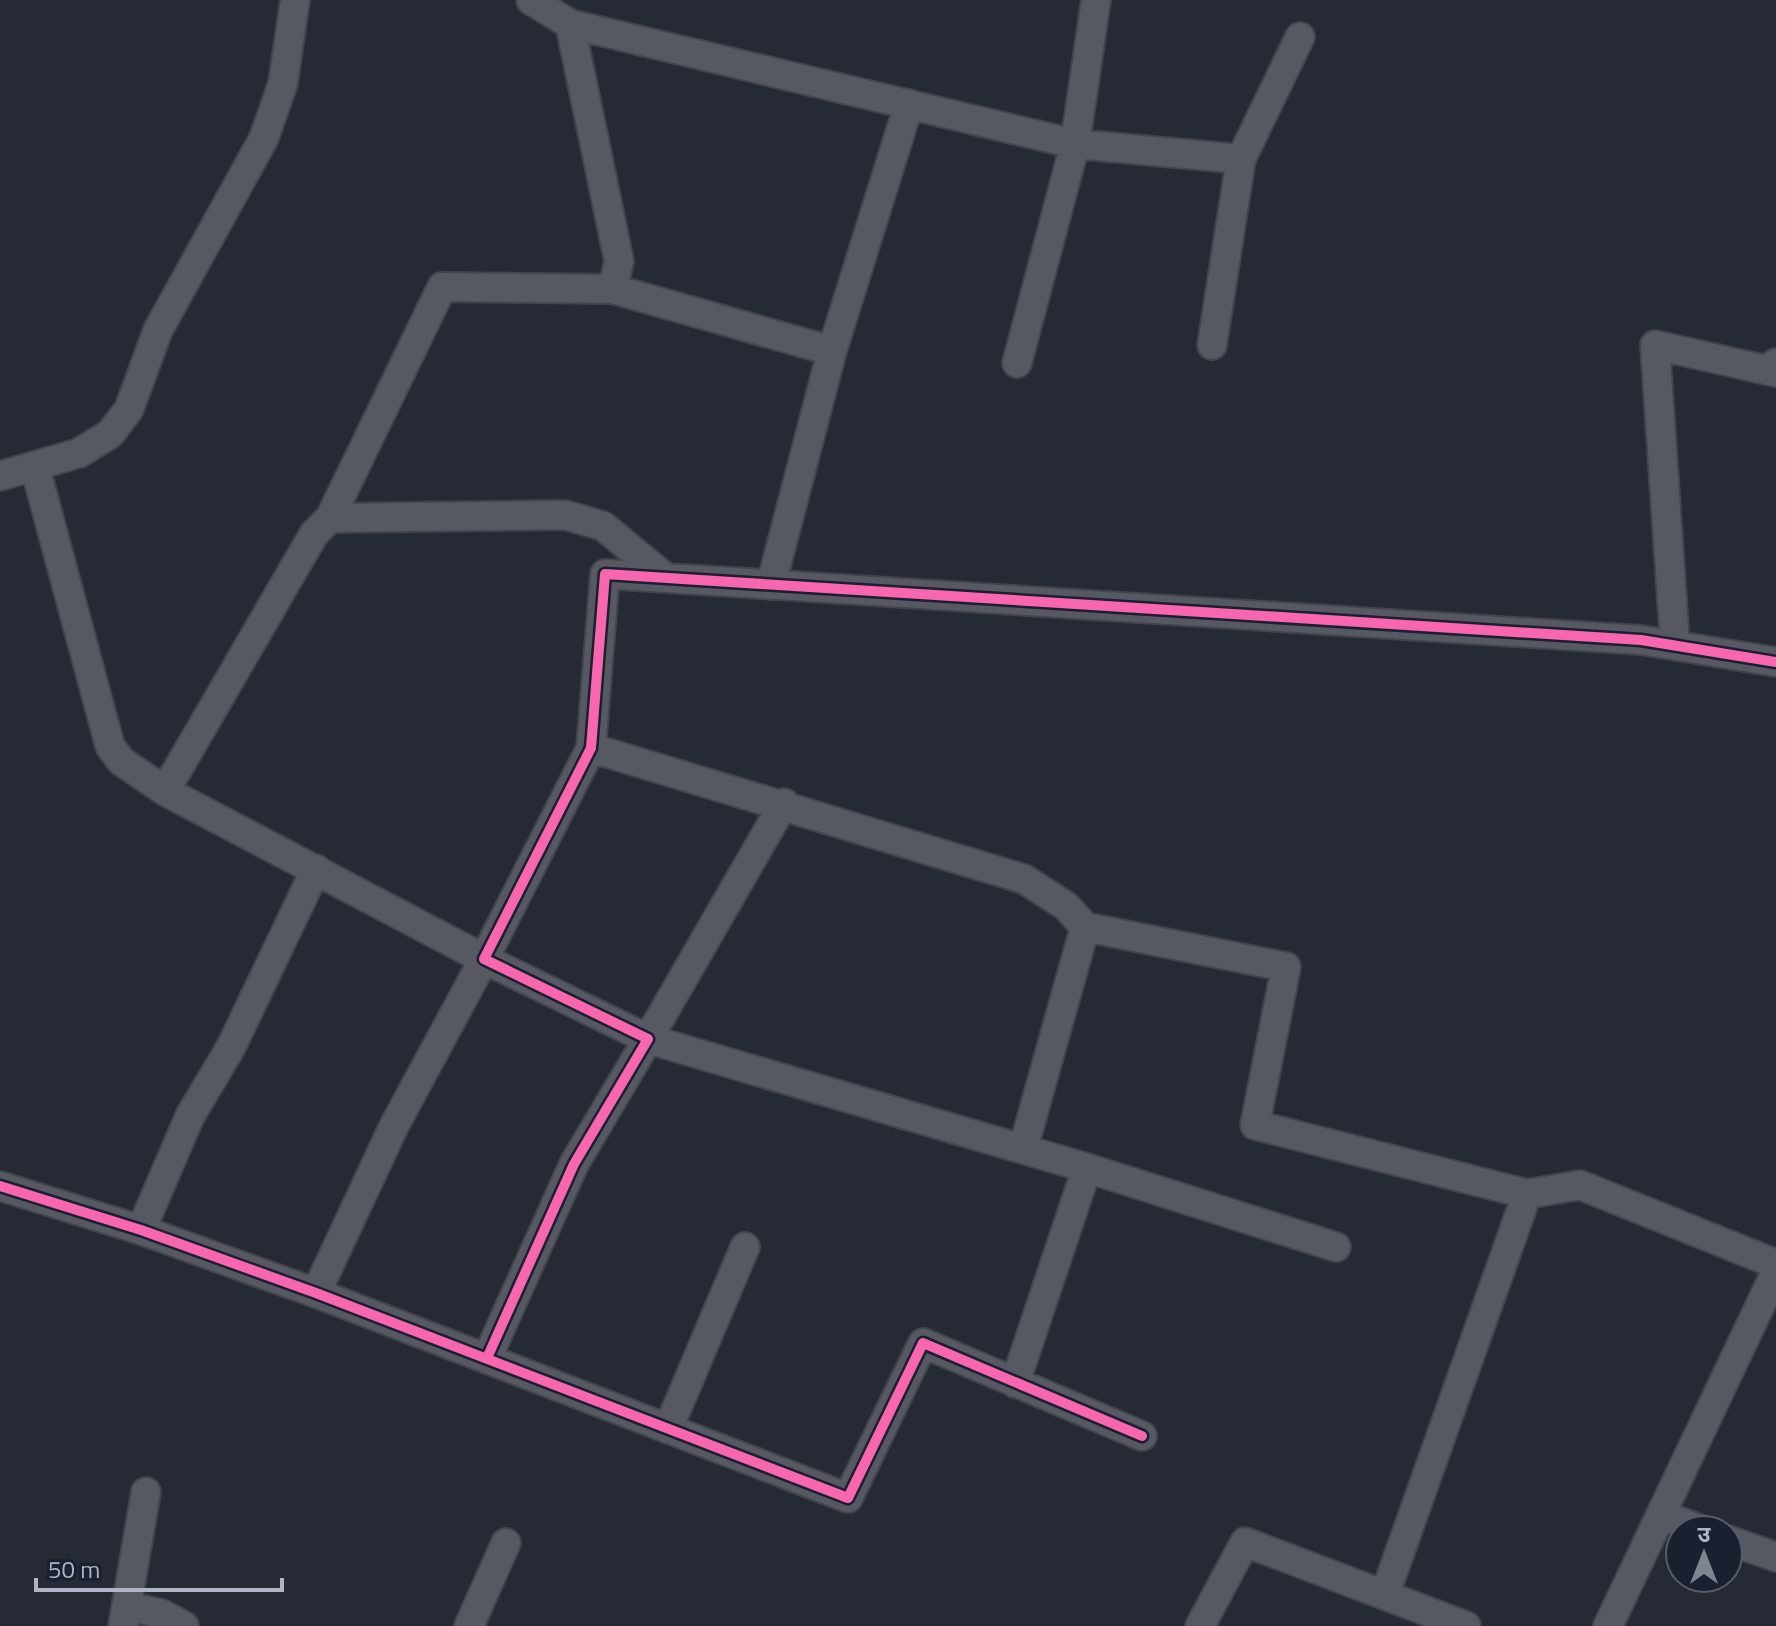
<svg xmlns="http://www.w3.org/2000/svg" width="1776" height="1626" font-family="'Titillium Web','Noto Sans Devanagari',sans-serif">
  <rect width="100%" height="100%" fill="#262a34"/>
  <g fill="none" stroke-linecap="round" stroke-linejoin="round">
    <defs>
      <path id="street" d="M 531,0 L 570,24 L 1075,144 L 1096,0
        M 570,24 L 619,261 L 613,289
        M 1212,345 L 1241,159 L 1300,37
        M 1017,363 L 1075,144 L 1241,159
        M 35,467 L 110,746 L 121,761 L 165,791 L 484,959 L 394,1126 L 316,1293
        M 0,476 L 79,453 L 110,434 L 129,409 L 158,330 L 264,138 L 283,83 L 295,0
        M 330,518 L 565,515 L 603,526 L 666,578
        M 771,585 L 832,351 L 909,104
        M 1675,645 L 1655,345 L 1775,372 L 1776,363
        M 591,748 L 1024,879 L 1066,906 L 1085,927
        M 165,791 L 314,534 L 330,518 L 442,287 L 613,289 L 832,351
        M 784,803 L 648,1039 L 1087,1168 L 1336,1247
        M 1023,1149 L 1085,927 L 1286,967 L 1255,1125 L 1527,1194 L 1580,1185 L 1776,1264
        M 0,1186 L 141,1230 L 316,1293 L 848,1498 L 923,1343 L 1142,1436
        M 141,1230 L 190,1116 L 231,1047 L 316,869
        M 487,1358 L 574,1164 L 648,1039 L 484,959 L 591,748 L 605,574 L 1641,640 L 1776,662
        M 1015,1383 L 1087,1168
        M 668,1429 L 745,1247
        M 1662,1515 L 1702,1530
        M 1728,1540 L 1776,1557
        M 1385,1594 L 1527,1194
        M 127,1606 L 162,1614 L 184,1626
        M 123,1626 L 146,1492
        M 469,1626 L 506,1543
        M 1200,1626 L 1245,1542 L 1466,1626
        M 1608,1626 L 1776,1272"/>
    </defs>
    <!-- street casing -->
    <use href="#street" stroke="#42454d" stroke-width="32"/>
    <!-- street -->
    <use href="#street" stroke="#565962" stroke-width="28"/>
    <defs>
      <path id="cycleway" d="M 0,1186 L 141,1230 L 316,1293 L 848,1498 L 923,1343 L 1142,1436
        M 487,1358 L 574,1164 L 648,1039 L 484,959 L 591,748 L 605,574 L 1641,640 L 1776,662"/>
    </defs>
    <!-- cycleway casing -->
    <use href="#cycleway" stroke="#1a202f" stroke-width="15"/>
    <!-- cycleway -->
    <use href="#cycleway" stroke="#f766af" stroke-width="10"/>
  </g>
  <!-- north arrow -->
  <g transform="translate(1704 1554)"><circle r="38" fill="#1a202f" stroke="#565c6b" stroke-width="2"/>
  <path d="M0-6L14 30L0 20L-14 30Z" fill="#7f8493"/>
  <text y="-12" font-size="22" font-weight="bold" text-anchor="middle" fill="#afb5c6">उ</text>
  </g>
  <!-- scale -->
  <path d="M36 1578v12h246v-12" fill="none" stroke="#afb5c6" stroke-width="4"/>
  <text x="48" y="1578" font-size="24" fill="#afb5c6" stroke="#1a202f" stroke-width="6" paint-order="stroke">50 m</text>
</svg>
